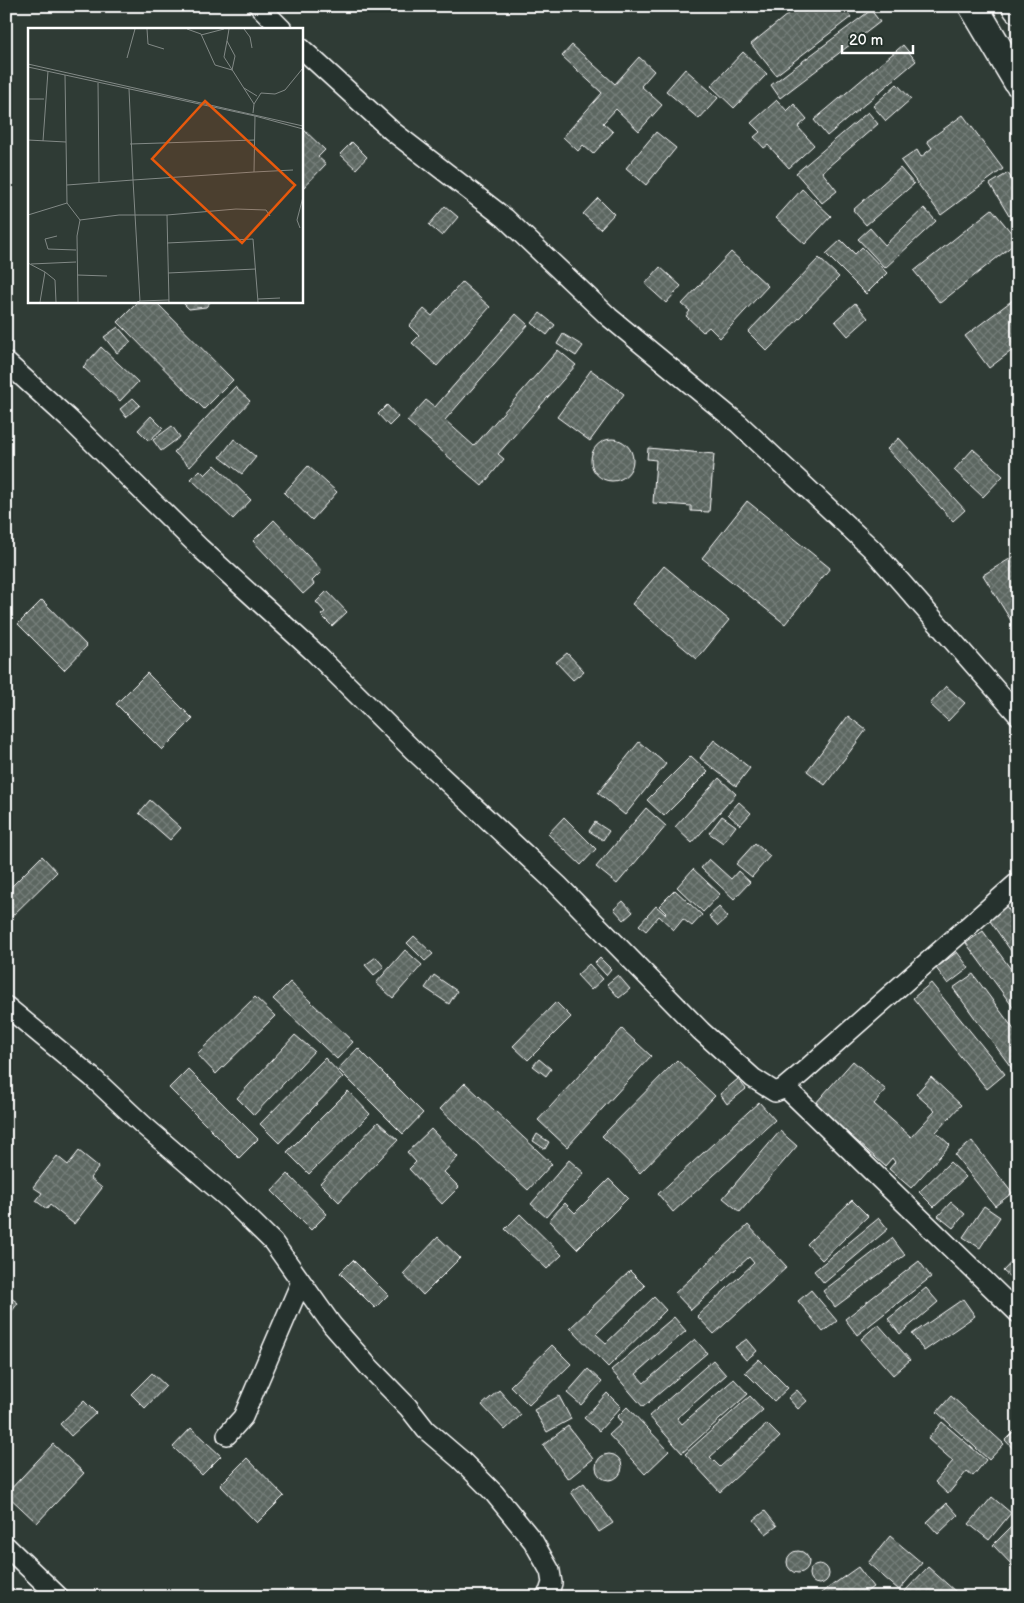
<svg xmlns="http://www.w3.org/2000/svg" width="1024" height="1603" font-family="'Balsamiq Sans',sans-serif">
  <defs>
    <pattern id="building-cross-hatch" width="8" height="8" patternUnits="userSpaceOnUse" patternTransform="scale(1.25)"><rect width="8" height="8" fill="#5b6661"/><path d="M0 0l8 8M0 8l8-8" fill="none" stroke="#747d79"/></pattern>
  </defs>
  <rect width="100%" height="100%" fill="#2f3b35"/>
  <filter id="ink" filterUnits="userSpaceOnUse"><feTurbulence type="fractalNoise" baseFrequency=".02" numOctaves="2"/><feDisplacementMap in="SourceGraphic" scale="10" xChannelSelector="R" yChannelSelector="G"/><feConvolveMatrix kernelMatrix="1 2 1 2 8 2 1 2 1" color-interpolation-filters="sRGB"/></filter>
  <g filter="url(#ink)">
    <!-- building -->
    <path fill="url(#building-cross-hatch)" stroke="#fff" d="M 6,6 L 15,6 L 8,14 Z
      M 798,6 L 842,6 L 851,17 L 776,75 L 751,44 Z
      M 871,10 L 880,22 L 780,98 L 771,85 Z
      M 572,45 L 615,84 L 639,57 L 654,71 L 641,86 L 662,105 L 639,131 L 616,109 L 603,123 L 613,132 L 593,154 L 583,145 L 578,151 L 563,137 L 602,93 L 562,56 Z
      M 903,45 L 916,61 L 827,136 L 814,120 Z
      M 743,52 L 767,74 L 734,108 L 711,86 Z
      M 685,69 L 718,98 L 699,119 L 666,91 Z
      M 897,84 L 911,99 L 886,121 L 873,106 Z
      M 777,100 L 787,111 L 794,104 L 807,119 L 798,127 L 814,145 L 789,168 L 768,145 L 764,148 L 754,137 L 760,132 L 751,123 Z
      M 868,112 L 878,124 L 822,172 L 837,191 L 822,203 L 796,173 Z
      M 963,115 L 1003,169 L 941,215 L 901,161 L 917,150 L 921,157 L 932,148 L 927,141 Z
      M 302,128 L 325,150 L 318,157 L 326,164 L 301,190 Z
      M 656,132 L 676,148 L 646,185 L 626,168 Z
      M 352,142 L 367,157 L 356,169 L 340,154 Z
      M 900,168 L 914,184 L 866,225 L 853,210 Z
      M 1008,173 L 1018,190 L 1018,210 L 1009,216 L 990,184 Z
      M 802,189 L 831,216 L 805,244 L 776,218 Z
      M 598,198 L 614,214 L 600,229 L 583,214 Z
      M 445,206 L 458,217 L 442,236 L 429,225 Z
      M 924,208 L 936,221 L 885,268 L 858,239 L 870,228 L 885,245 Z
      M 992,209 L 1018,241 L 940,303 L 914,271 Z
      M 841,240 L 855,254 L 862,247 L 887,273 L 866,294 L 826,254 Z
      M 731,252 L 768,286 L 720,338 L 709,327 L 703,332 L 686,316 L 690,311 L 682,304 Z
      M 819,258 L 839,277 L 767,351 L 748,332 Z
      M 660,267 L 681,286 L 666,303 L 645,284 Z
      M 462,282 L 490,307 L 437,366 L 412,343 L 419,336 L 409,326 L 424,309 L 432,316 Z
      M 1018,296 L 1018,346 L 989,368 L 965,336 Z
      M 139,301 L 155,301 L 233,380 L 204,409 L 118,322 Z
      M 181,301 L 211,301 L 206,307 L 189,309 Z
      M 855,303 L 868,318 L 848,336 L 835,321 Z
      M 540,313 L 555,325 L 547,335 L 532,323 Z
      M 516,314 L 528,325 L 445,420 L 474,446 L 558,350 L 576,365 L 498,454 L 504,459 L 482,486 L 407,421 L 426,400 L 435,407 Z
      M 118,327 L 131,342 L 117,353 L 104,337 Z
      M 563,334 L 583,346 L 576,356 L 557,344 Z
      M 101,347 L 138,382 L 120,401 L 83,367 Z
      M 591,370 L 624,394 L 590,441 L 557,417 Z
      M 235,387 L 250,401 L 190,467 L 174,452 Z
      M 1018,391 L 1018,402 L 1012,397 Z
      M 133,398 L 140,405 L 126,417 L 120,409 Z
      M 387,405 L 398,417 L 389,426 L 378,414 Z
      M 151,416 L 163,428 L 149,441 L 138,430 Z
      M 172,426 L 180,437 L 161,451 L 153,440 Z
      M 899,438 L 965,510 L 953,521 L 887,449 Z
      M591 460a21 21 0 1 1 42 0a21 21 0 1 1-42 0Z
      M 234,439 L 256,457 L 242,474 L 220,457 Z
      M 648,448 L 714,454 L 709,512 L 691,511 L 691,506 L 653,503 L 656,460 L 647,459 Z
      M 973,449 L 1003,476 L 983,497 L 954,470 Z
      M 215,465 L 251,500 L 233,519 L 191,479 L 200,470 L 205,475 Z
      M 308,466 L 337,492 L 312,520 L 284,493 Z
      M 747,501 L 830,568 L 785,624 L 702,558 Z
      M 274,520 L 322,571 L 312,581 L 314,584 L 303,594 L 253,541 Z
      M 1018,554 L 1018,632 L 983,575 Z
      M 664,566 L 729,620 L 697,659 L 632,604 Z
      M 327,591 L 347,612 L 332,626 L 321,615 L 325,612 L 316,602 Z
      M 42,600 L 87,646 L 64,670 L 18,624 Z
      M 567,653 L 584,671 L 573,680 L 556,662 Z
      M 147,673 L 193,719 L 162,750 L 116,704 Z
      M 946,686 L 965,703 L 948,721 L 930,704 Z
      M 848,716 L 866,730 L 825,785 L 807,771 Z
      M 714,740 L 750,768 L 736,786 L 700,758 Z
      M 639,742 L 666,764 L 625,815 L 598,793 Z
      M 691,756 L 708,772 L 664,816 L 647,800 Z
      M 719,778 L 736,794 L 692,843 L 675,827 Z
      M 150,800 L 181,828 L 170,840 L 139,813 Z
      M 739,802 L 751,813 L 740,825 L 728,814 Z
      M 646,808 L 666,826 L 617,884 L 596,867 Z
      M 722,816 L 736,826 L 723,843 L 709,833 Z
      M 564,817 L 596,849 L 581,865 L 548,834 Z
      M 595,822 L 609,831 L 603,840 L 589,831 Z
      M 755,843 L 770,856 L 752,877 L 736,864 Z
      M 42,856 L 57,872 L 6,922 L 6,892 Z
      M 709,859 L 731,879 L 738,871 L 750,882 L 734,899 L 701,868 Z
      M 693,869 L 720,894 L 703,912 L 677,887 Z
      M 675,890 L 702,915 L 692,926 L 683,919 L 674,930 L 659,916 L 646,931 L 639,925 L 656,906 L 665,914 L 666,913 L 659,906 Z
      M 1018,900 L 1018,911 L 1012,904 Z
      M 623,901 L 633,912 L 624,920 L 614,909 Z
      M 1006,906 L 1018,923 L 1018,961 L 988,918 Z
      M 719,907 L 728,917 L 718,926 L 709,916 Z
      M 983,931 L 1018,979 L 1018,1014 L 966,943 Z
      M 414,936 L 433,954 L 425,961 L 407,943 Z
      M 405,950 L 422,965 L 393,998 L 376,983 Z
      M 957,952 L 969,968 L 948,984 L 936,968 Z
      M 376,957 L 384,967 L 374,975 L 365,965 Z
      M 600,958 L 611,969 L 606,975 L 595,963 Z
      M 589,964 L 603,979 L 591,990 L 577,975 Z
      M 973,974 L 1018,1035 L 1018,1067 L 1013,1070 L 953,988 Z
      M 434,975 L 457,991 L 449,1004 L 425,988 Z
      M 618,975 L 630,989 L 619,998 L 607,984 Z
      M 290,982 L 353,1042 L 337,1059 L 273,999 Z
      M 931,983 L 1005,1074 L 987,1089 L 913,998 Z
      M 255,997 L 275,1016 L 216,1074 L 197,1054 Z
      M 556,1002 L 571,1017 L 528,1060 L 513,1046 Z
      M 622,1029 L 651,1056 L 567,1147 L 538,1120 Z
      M 295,1035 L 314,1051 L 254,1115 L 237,1098 Z
      M 358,1048 L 423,1113 L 403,1134 L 338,1069 Z
      M 325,1058 L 343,1077 L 279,1143 L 260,1124 Z
      M 539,1059 L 551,1069 L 546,1076 L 533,1066 Z
      M 677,1060 L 715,1096 L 640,1173 L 602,1136 Z
      M 853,1061 L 886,1090 L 874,1104 L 911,1137 L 935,1111 L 916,1094 L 931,1077 L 961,1105 L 936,1132 L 950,1145 L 911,1188 L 889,1169 L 895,1162 L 892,1158 L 885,1166 L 815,1104 Z
      M 188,1069 L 258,1139 L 239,1158 L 169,1088 Z
      M 738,1079 L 746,1089 L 727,1104 L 720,1094 Z
      M 465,1083 L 552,1164 L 528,1190 L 440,1109 Z
      M 348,1091 L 370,1114 L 309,1174 L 287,1152 Z
      M 759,1102 L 775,1120 L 673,1212 L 658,1194 Z
      M 378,1122 L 398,1140 L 339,1202 L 320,1183 Z
      M 431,1129 L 458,1157 L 444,1172 L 459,1187 L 442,1204 L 409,1169 L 416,1162 L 407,1152 Z
      M 780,1131 L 797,1146 L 740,1212 L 723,1198 Z
      M 537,1134 L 549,1142 L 545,1149 L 533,1141 Z
      M 972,1141 L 1012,1193 L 995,1206 L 955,1155 Z
      M 79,1151 L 99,1167 L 90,1178 L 102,1188 L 74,1224 L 50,1205 L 47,1209 L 36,1201 L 42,1193 L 33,1187 L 57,1156 L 68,1165 Z
      M 569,1160 L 584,1173 L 546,1217 L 531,1204 Z
      M 950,1162 L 966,1177 L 934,1207 L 919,1192 Z
      M 288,1174 L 327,1214 L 311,1230 L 272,1191 Z
      M 609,1179 L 628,1198 L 577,1249 L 549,1220 L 565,1203 L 575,1213 Z
      M 852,1200 L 868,1216 L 822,1260 L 807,1244 Z
      M 951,1202 L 965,1214 L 953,1228 L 938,1216 Z
      M 984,1206 L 1000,1217 L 980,1248 L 963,1237 Z
      M 520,1214 L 562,1255 L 547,1269 L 505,1229 Z
      M 879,1218 L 888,1229 L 824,1283 L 814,1271 Z
      M 748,1225 L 787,1267 L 714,1334 L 697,1316 L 754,1263 L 749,1257 L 691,1310 L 675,1293 Z
      M 438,1237 L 460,1258 L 423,1295 L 403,1274 Z
      M 892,1238 L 905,1255 L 835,1307 L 823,1291 Z
      M 1018,1255 L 1018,1284 L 1003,1271 Z
      M 353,1260 L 388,1295 L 375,1308 L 340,1273 Z
      M 919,1261 L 931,1277 L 857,1335 L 845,1319 Z
      M 630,1271 L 645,1286 L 596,1334 L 606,1343 L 654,1297 L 666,1310 L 608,1367 L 570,1328 Z
      M 926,1288 L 938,1302 L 900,1334 L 888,1319 Z
      M 811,1290 L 837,1321 L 823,1332 L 798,1301 Z
      M 6,1294 L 18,1303 L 6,1319 Z
      M 963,1299 L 975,1316 L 924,1351 L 912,1334 Z
      M 674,1317 L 686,1331 L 636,1374 L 644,1383 L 695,1339 L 707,1353 L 643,1407 L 611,1370 Z
      M 878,1324 L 910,1360 L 893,1375 L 861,1339 Z
      M 747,1339 L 757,1351 L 746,1360 L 735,1347 Z
      M 552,1345 L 571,1364 L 529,1405 L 510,1386 Z
      M 759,1359 L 788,1388 L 774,1401 L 745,1372 Z
      M 713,1360 L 726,1375 L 677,1418 L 682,1424 L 734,1379 L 748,1394 L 682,1453 L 649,1416 Z
      M 588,1369 L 602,1382 L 581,1405 L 567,1393 Z
      M 152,1373 L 166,1386 L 145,1408 L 131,1394 Z
      M 499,1390 L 521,1415 L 505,1430 L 482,1405 Z
      M 797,1390 L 807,1401 L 798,1409 L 788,1398 Z
      M 607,1393 L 621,1407 L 599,1431 L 584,1418 Z
      M 559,1396 L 571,1419 L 547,1432 L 534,1410 Z
      M 750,1396 L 763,1410 L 710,1457 L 720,1467 L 767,1424 L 780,1437 L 720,1492 L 685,1454 Z
      M 951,1396 L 1004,1444 L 989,1460 L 937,1412 Z
      M 84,1401 L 96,1413 L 71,1436 L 60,1424 Z
      M 627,1407 L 669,1451 L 645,1474 L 609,1435 L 622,1423 L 617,1417 Z
      M 942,1422 L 986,1460 L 973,1476 L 967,1471 L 948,1494 L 935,1482 L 953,1461 L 928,1439 Z
      M 568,1426 L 593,1459 L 568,1479 L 543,1445 Z
      M 1018,1427 L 1018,1450 L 1016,1452 L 1005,1440 Z
      M 191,1428 L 221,1456 L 202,1475 L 173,1447 Z
      M 53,1444 L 84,1473 L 37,1523 L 6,1494 Z
      M596 1467a13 13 0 1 1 26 0a13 13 0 1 1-26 0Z
      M 247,1458 L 284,1496 L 257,1523 L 220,1485 Z
      M 584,1483 L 613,1523 L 599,1532 L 571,1492 Z
      M 992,1497 L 1011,1513 L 989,1540 L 969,1524 Z
      M 947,1503 L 958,1515 L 938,1534 L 927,1522 Z
      M 765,1511 L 777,1526 L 766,1534 L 754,1520 Z
      M 1015,1523 L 1018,1526 L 1018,1561 L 1013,1566 L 993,1545 Z
      M 890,1536 L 922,1563 L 899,1590 L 868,1563 Z
      M787 1562a11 11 0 1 1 22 0a11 11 0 1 1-22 0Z
      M809 1574a10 10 0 1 1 20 0a10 10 0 1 1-20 0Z
      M 858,1567 L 873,1587 L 859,1597 L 824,1597 L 821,1593 Z
      M 928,1567 L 956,1592 L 952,1597 L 909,1597 L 904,1592 Z
      M 799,1592 L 805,1597 L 795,1597 Z"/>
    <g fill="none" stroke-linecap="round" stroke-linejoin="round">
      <defs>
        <path id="street" d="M 259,6 L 282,29
          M 301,48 L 392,131 L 505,218 L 609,317 L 739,424 L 872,549 L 1018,715
          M 6,362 L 70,420 L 200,548 L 313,651 L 413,750 L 558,885 L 701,1031 L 753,1078 L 775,1092 L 783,1089 L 803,1072 L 1018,882
          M 6,1006 L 93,1078 L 142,1124 L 231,1201 L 273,1242 L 332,1325 L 369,1367 L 408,1407 L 426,1430 L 461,1460 L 494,1493 L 533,1541 L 550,1571 L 552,1583 L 549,1592 L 545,1597
          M 785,1087 L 1018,1313
          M 227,1435 L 243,1417 L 301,1282
          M 6,1546 L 59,1597"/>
        <path id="primary" d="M 973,6 L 1018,82
          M 1016,6 L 1018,9"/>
      </defs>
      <!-- street casing -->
      <use href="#street" stroke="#fff" stroke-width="22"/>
      <!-- primary casing -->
      <use href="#primary" stroke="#fff" stroke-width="31"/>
      <!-- street -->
      <use href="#street" stroke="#26332d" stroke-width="19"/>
      <!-- primary -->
      <use href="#primary" stroke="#26332d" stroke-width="28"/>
    </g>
  </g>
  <!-- overview -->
  <g transform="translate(28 28)">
    <rect width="275" height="275" fill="#2f3b35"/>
    <path fill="none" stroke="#828986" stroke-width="1" d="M 119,1 L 120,16 L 136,21M 159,1 L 173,6 L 187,37 L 204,42M 201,1 L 199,13 L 207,28 L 204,42M 216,1 L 222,9 L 224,20M 173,7 L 196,1M 199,13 L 196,29 L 226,76 L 225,85M 99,30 L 107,1M 0,36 L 275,98M 0,39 L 227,88 L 275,101M 37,47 L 39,175 L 52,192M 70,55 L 71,155M 216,60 L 229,68M 101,61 L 105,152 L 226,144 L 227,88M 0,71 L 16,71M 226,76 L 233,65 L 247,66 L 257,62 L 275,40M 0,112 L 38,114M 15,113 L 20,43M 102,116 L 227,112M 226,144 L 265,142M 39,157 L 105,152 L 112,273 L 109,274M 0,187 L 39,175M 139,187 L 208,181 L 238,182 L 242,188M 52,192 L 91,187 L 139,187 L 141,274M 272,200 L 269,192 L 275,169M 29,208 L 17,211 L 20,221 L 48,222M 139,215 L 225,211 L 230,274M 0,235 L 17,244 L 12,274M 3,236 L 48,234M 17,244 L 27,252 L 28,274M 140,245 L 228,241M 49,247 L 79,248M 230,271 L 252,270M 111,273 L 141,272M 50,274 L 49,208 L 52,192"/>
    <path fill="#e8590c" fill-opacity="0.15" stroke="#e8590c" stroke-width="2.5" d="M 177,73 L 267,157 L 214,215 L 124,131 Z"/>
    <rect width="275" height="275" fill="none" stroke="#fff" stroke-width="2.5"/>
  </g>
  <!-- margin -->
  <rect width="1024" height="1603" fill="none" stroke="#26332d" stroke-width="25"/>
  <rect x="12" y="12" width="999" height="1578" fill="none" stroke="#fff" stroke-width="2" filter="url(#ink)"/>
  <!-- scale -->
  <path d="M842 45v8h71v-8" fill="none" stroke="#ffffff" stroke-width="2.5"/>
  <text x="849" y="45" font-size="15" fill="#ffffff" stroke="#26332d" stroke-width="4" paint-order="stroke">20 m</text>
</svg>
